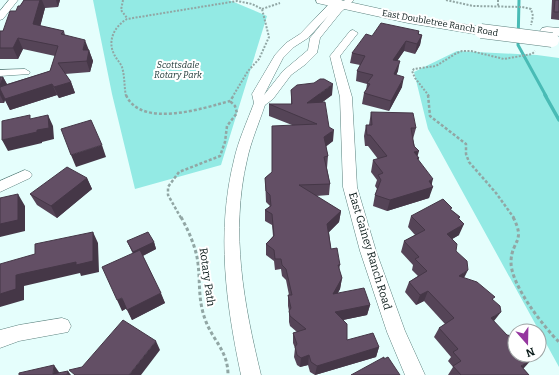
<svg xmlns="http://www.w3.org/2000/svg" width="559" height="375" font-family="Bitter,serif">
  <rect width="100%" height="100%" fill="#e5fefc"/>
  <!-- green -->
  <path fill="#93eae4" d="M 93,0 L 229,0 L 267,16 L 221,165 L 135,189 L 112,94 Z
    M 457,51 L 537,55 L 559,58 L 559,367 L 428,129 L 414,72 Z"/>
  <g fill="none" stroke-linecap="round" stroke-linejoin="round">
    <!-- stream-far1 -->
    <path stroke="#49bbb5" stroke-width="3" d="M 519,0 L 518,45 L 546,96"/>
    <!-- stream -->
    <path stroke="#49bbb5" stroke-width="3.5" d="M 545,95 L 559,120"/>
    <defs>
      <path id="minor" d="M 9,0 L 18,0 L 3,19 L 0,20 L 0,11 Z
        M 333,0 L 342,0 L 338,5 L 345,0 L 354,0 L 341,12 L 320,38 L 317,53 L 306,64 L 291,75 L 273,99 L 265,105 C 259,123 251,141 247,160 C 230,232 244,305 261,375 L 241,375 C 226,304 216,232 234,160 C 238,141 247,122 254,103 L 252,94 L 275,55 L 286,43 L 300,34 ZM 328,16 L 310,38 L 308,50 L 283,71 L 264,95 L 283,58 L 294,47 L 308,38 Z
        M 353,30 L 358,33 L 340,56 L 352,97 L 357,187 L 376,251 L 405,331 L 425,375 L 405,375 L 387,332 L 360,251 L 343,187 L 340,97 L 330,56 L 350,31 Z
        M 25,69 L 30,72 L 29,74 L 0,76 L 0,70 Z
        M 25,170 L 30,172 L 32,175 L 30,178 L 0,192 L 0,181 Z
        M 62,318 L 68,320 L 71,326 L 68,332 L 19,341 L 0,348 L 0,330 L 19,325 Z"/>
      <path id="secondary" d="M 316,0 L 340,0 L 408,15 L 481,27 L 486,28 L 488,31 L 486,34 L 481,35 L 408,23 L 317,3 Z
        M 547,27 L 559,28 L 559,36 L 542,34 L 540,31 L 542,28 Z"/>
    </defs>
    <!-- minor casing -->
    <use href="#minor" stroke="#5c827f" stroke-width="1"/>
    <!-- secondary casing -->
    <use href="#secondary" stroke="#5c827f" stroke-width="1"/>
    <!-- path-far2 -->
    <path stroke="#91a6a4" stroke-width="2" stroke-dasharray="2 1.5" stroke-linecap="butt" d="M 123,0 L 121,10 L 127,18
      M 446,0 L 473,6 L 522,7 L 531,9 L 533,16 L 531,25
      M 498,0 L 498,6
      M 262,9 L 280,3
      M 126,96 C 124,87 125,77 122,67 C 120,62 116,59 114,54 C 107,40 115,26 127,19 L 237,1 L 252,4 L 262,9 L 269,37 L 259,59 L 248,71 L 233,96
      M 429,96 L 415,78 L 412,71 L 414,69 L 436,66 L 455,54 L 462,51 L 471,51 L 504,59 L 532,54 L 535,51"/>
    <!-- path-far1 -->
    <path stroke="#91a6a4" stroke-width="2.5" stroke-dasharray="3 2" stroke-linecap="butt" d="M 126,95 C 141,129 204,108 230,101 L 234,95
      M 428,95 L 430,116 L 466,144 L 466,154 L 469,162 L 496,193 L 514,218
      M 181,218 L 168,195 L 168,187 L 179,172 L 220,156 L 225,142 L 227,126 L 237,113 L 235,106 L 230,101"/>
    <!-- path -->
    <path stroke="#91a6a4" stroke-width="3" stroke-dasharray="3.5 2.5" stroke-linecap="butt" d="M 181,217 C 188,230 194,243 197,257 C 201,278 197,297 205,319 C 212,340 228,350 228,375
      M 513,217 C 526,242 512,240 511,261 C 510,284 543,326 559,342"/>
    <!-- minor -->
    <use href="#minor" fill="#fff" fill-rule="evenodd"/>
    <!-- secondary -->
    <use href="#secondary" fill="#fff" fill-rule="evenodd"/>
    <defs>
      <path id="secondary-bridge" d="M 481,31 L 552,40"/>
    </defs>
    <!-- secondary-bridge casing -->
    <use href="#secondary-bridge" stroke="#5c827f" stroke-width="15" stroke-linecap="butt"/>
    <!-- secondary-bridge -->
    <use href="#secondary-bridge" stroke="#fff" stroke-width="14"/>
  </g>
  <!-- wall -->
  <path fill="#554457" d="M 24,0 L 60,0 L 58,7 L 45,8 L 40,26 L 64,31 L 65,35 L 89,50 L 93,61 L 90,72 L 65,74 L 71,82 L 75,93 L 59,98 L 57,95 L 10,110 L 5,100 L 4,103 L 0,103 L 0,77 L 3,77 L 7,84 L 50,71 L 55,56 L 23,49 L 18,59 L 0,59 L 0,31 L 3,31 Z
    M 552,0 L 559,0 L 559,20 L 551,19 Z
    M 419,31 L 419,34 L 422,35 L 420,45 L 415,54 L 404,51 L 397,61 L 398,71 L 396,75 L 402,87 L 389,111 L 362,104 L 364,93 L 366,90 L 367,84 L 356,81 L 357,71 L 360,65 L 350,63 L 352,53 L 372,36 Z
    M 291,90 L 332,95 L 322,102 L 333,141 L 326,146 L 328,156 L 327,168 L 330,184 L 329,195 L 316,196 L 341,211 L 339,222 L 329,232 L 331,249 L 340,265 L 339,270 L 342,278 L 340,289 L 338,293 L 370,305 L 367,315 L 343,320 L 347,340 L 379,347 L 376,357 L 315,375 L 310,372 L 308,365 L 300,367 L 297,365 L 294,357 L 295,348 L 293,343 L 293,333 L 297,332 L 290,326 L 289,322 L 289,311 L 288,306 L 288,295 L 289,295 L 286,280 L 282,276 L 281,269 L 275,270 L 274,261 L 266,255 L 266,244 L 273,236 L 272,225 L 265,221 L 265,210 L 270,206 L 266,202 L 265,178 L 272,172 L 292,125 L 269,116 L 269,104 L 291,104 Z
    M 371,112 L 416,128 L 413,139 L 418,160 L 432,184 L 429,198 L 387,211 L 373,206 L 375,195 L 377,189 L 375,186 L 377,180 L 371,172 L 373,160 L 378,159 L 368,146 L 365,146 L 364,136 L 366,125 L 369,125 Z
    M 87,178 L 92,189 L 57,218 L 37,205 L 30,194 Z
    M 451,210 L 460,217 L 459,219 L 459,235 L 452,239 L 464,278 L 493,299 L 494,321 L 524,368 L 523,368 L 529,375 L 448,375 L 453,367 L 448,361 L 451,357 L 434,337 L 439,328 L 445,324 L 424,301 L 416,305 L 405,292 L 409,282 L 418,276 L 412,270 L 413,265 L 401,252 L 404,241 L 415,235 L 408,227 L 411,216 Z
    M 127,241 L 154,242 L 156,249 L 143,256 L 165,303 L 132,320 L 127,308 L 122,311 L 133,254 Z"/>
  <!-- shaded-wall -->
  <path fill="#453747" d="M 40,0 L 42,0 L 45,8 L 38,35 L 33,24 Z
    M 56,0 L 60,0 L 58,7 Z
    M 422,35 L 420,45 L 415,54 L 417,44 Z
    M 18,38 L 23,49 L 18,59 L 13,48 Z
    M 85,40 L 93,61 L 90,72 L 83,50 Z
    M 406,41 L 404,51 L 391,70 L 393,60 Z
    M 400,61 L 398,71 L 392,84 L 394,74 Z
    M 3,77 L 9,88 L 0,87 Z
    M 404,77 L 402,87 L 389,111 L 391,101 Z
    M 71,82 L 75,93 L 59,98 L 54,87 Z
    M 52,84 L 57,95 L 10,110 L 5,100 L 4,103 L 0,95 L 0,89 Z
    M 333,84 L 332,95 L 307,114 L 307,103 Z
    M 48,115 L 53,126 L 54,139 L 42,142 L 42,143 L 8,151 L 2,140 L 37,130 Z
    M 334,130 L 333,141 L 323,149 L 324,137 Z
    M 102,145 L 106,157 L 76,167 L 71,155 Z
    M 419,151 L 417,158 L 419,158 L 416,169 L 414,152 Z
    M 87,178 L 92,189 L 57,218 L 51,206 Z
    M 433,179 L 431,187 L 433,187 L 429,198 L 387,211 L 390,200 L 429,181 Z
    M 18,194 L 25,206 L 25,231 L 0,237 L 0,224 Z
    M 341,211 L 339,222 L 326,235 L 327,224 Z
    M 464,224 L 459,235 L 442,245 L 447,234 Z
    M 93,232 L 98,243 L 99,272 L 81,276 L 80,273 L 24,286 L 24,300 L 0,307 L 0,294 L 16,275 Z
    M 154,242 L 156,249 L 136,259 L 133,252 Z
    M 468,270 L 463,280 L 459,276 Z
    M 342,278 L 340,289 L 331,304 L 333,294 Z
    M 428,291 L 424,301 L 416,305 L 420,295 Z
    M 161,293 L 165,303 L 132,320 L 127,310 Z
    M 122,298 L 127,308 L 122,311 L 117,300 Z
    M 370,305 L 367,315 L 333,322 L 335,312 Z
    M 501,312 L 494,321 L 491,318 Z
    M 156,341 L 160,350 L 141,375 L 129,375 Z
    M 379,347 L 376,357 L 315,375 L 317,366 Z
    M 309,355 L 308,365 L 300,367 L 301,358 Z
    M 532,359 L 524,368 L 513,375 L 521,366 Z
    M 54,365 L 61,375 L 53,374 Z
    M 68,371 L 71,375 L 67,375 Z"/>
  <!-- building -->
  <path fill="#634f65" stroke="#453747" d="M 24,0 L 40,0 L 33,24 L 64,31 L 61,34 L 85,40 L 83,50 L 89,50 L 87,61 L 58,63 L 71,82 L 54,87 L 52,84 L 5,99 L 0,89 L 0,87 L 50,71 L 58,46 L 18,38 L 13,48 L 0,48 L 0,31 L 3,31 L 10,11 L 16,11 L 18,6 L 20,6 Z
    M 555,0 L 559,0 L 559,12 L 554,12 Z
    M 381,23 L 419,31 L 418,34 L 422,35 L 417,44 L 406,41 L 393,60 L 400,61 L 394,74 L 404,77 L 391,101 L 364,93 L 370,84 L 367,83 L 373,75 L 357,71 L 365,56 L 352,53 L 366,34 L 372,36 Z
    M 0,77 L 3,77 L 0,86 Z
    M 320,79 L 324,79 L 333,84 L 307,103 L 325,102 L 329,127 L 334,130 L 324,137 L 328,156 L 324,157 L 330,184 L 299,185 L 341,211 L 327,224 L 331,249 L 337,248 L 340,265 L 338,265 L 342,278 L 333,294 L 364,288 L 370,305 L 335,312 L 347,324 L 347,340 L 373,333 L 379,347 L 317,366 L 311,362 L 309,355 L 301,358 L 297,355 L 295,347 L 297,344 L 293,333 L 306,329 L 290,316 L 289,311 L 291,308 L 288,295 L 292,295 L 286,269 L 282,265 L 281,259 L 275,259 L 274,250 L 266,244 L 274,236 L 272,214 L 265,210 L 271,206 L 270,195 L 266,191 L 265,178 L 272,172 L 272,126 L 317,124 L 269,104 L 292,104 L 291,90 L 297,85 L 314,83 Z
    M 371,112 L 413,113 L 416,128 L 411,128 L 414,146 L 419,151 L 414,152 L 419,158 L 417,158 L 433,179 L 429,181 L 433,187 L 390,200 L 375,195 L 381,180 L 378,175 L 383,173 L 373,160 L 387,156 L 370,135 L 367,135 L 366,125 L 372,125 Z
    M 30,115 L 30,119 L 48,115 L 49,128 L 37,130 L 37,132 L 2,140 L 2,121 Z
    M 91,120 L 102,145 L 71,155 L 61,129 Z
    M 67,167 L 87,178 L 51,206 L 30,194 Z
    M 18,194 L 18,220 L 0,224 L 0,198 Z
    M 443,199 L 452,208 L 450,209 L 460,217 L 458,218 L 464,224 L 447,234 L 457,244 L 456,251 L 467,261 L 468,270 L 459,276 L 477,282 L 495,297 L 492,299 L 500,306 L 501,312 L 491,318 L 507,335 L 512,336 L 515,340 L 515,355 L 528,355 L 532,359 L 521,366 L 529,375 L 461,375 L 453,366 L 461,361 L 453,352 L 458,349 L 439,328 L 454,318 L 428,291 L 420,295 L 409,282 L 427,271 L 415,259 L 419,257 L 404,241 L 425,230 L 411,216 Z
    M 93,232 L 93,261 L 76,265 L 76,262 L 16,275 L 16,289 L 0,294 L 0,264 L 35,254 L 35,244 Z
    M 148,232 L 154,242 L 133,252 L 127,241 Z
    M 140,250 L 161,293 L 127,310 L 122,298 L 117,300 L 102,267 Z
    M 123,320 L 156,341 L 129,375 L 75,375 L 69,370 L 82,367 Z
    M 384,357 L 384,359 L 388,357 L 400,375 L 351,375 Z
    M 54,365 L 53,374 L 68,371 L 67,375 L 19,375 L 19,373 Z"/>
  <g text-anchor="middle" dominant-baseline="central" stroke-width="4" stroke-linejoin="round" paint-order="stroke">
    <!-- far-street labels -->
    <g font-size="9" fill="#0a1a19" stroke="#fff">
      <text transform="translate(440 23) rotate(10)">East Doubletree Ranch Road</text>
    </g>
    <!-- far-park labels -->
    <g font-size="9" font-style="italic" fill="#213a39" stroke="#fff">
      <text x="178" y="65">Scottsdale<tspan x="178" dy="10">Rotary Park</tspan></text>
    </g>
    <!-- street labels -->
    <g font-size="11" fill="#0a1a19" stroke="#fff">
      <text transform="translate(370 251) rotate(73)">East Gainey Ranch Road</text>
      <text transform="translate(207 277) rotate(82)">Rotary Path</text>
    </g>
  </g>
  <!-- north arrow -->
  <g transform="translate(527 343) rotate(160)"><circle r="19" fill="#ffffff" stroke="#9da3a3"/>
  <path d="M0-3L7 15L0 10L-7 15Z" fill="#95369f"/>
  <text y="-6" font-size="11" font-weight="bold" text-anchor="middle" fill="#0a1a19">N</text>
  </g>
</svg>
